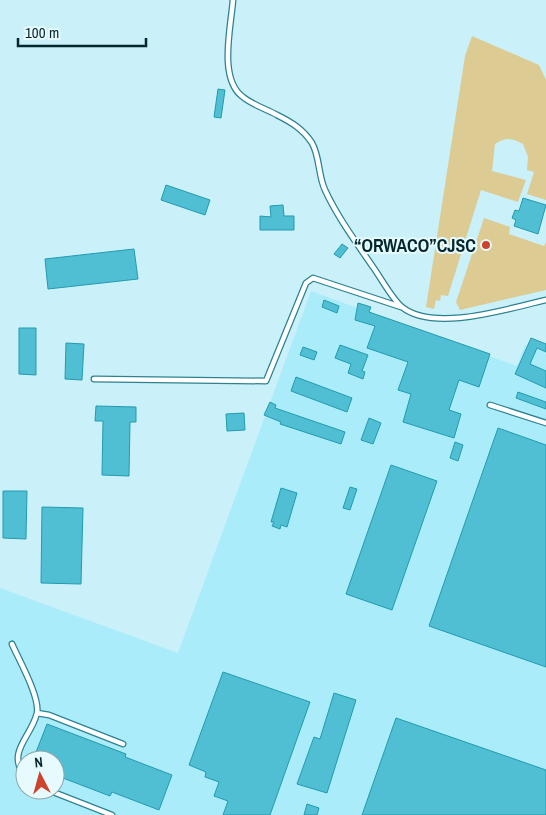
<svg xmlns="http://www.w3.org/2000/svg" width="546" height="815" font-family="'Archivo Narrow',sans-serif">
  <rect width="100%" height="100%" fill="#caf0f9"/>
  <!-- built -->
  <path fill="#abecfa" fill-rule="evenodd" d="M 311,291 L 517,366 L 525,345 L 546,352 L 546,815 L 0,815 L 0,588 L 178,653 ZM 25,760 L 55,760 L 55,790 L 25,790 Z"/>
  <!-- grass -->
  <path fill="#ddcb94" d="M 472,36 L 539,65 L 546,80 L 546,200 L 527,194 L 534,172 L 527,170 L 528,157 L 523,144 C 511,138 506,137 495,144 L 492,171 L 526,180 L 518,202 L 481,190 L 448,296 L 441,295 L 440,301 L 436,300 L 434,309 L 426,307 L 465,56 Z
    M 484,218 L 510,227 L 509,234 L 544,246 L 546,242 L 546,290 L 460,310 L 456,302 Z"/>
  <!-- building -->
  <path fill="#50bed3" stroke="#229baf" d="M 218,89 L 225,90 L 221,118 L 214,117 Z
    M 166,185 L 210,200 L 205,215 L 161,200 Z
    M 523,198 L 546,205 L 538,234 L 514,226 L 516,220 L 512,218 L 515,210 L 519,211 Z
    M 283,205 L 284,216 L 294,216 L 294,230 L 260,230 L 260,216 L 271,217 L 270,206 Z
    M 342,244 L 348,248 L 340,258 L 334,254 Z
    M 134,249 L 138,279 L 48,289 L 45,259 Z
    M 324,300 L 339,306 L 337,313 L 322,307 Z
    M 358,303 L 371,307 L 369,312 L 490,354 L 479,387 L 459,380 L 449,410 L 461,414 L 454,438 L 403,422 L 411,394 L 398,390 L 408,362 L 367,348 L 375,326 L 355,320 Z
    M 19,328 L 36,328 L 36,375 L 19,374 Z
    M 531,338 L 546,344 L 546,352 L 537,348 L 530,364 L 546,371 L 546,388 L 515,374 Z
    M 66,343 L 84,344 L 82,380 L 65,379 Z
    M 340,345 L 368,355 L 362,371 L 365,372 L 363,379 L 348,373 L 351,364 L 335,358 Z
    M 303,347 L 317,352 L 314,360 L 300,355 Z
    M 296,377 L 352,398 L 347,412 L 291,391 Z
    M 518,392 L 546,402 L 546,409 L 516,398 Z
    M 270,402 L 276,405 L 275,408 L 345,432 L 341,444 L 280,424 L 281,422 L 264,415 Z
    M 96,406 L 136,407 L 136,422 L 130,422 L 129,476 L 102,475 L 103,421 L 95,421 Z
    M 244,413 L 245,430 L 227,431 L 226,414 Z
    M 369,418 L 381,423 L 373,444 L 361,440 Z
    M 498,428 L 546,445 L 546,667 L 429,626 Z
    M 455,442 L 463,445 L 458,461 L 450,458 Z
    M 391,465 L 437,481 L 392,610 L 346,594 Z
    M 350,487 L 357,489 L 350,510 L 343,508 Z
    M 281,488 L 297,493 L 287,527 L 281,525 L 280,529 L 272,526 L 274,522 L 271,522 Z
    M 3,491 L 27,491 L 26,539 L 3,538 Z
    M 42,507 L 83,508 L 81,584 L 41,583 Z
    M 223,672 L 310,702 L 270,815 L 223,815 L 228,801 L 214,796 L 219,782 L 205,777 L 206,772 L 189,765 Z
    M 334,693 L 356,700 L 327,793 L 297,784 L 314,737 L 320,739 Z
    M 396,718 L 546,770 L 546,815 L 362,815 Z
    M 47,724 L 126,754 L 125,757 L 172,775 L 159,810 L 112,792 L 110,796 L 55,775 L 55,760 L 33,760 Z
    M 307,804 L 319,808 L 317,815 L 304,815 Z"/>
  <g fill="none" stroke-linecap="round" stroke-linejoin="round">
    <defs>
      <path id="service" d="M 233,0 C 231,27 218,79 243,97 C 253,105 266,109 277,115 C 291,122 303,129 312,143 C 320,157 318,175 325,190 C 338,218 356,242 373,267 C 381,278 392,299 402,307 C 434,333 510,308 546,300
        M 94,379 L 266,381 L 306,283 L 313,278 L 401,307
        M 490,405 L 546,423
        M 12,644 C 19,660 40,697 37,713 C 31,738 6,751 25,777
        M 37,713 L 49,715 L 123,744
        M 48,790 L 112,815"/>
    </defs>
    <!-- service casing -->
    <use href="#service" stroke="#2c8291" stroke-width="7"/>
    <!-- service -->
    <use href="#service" stroke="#fff" stroke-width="4.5"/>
  </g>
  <!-- markers -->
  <circle fill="#ce432b" stroke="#e7fafe" stroke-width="2" cx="486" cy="245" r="5"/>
  <g text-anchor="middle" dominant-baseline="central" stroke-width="4" stroke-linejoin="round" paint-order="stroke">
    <!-- poi labels -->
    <g font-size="18" font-weight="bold" fill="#03272d" stroke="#e7fafe" text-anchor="end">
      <text x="476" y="245">“ORWACO”CJSC</text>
    </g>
  </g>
  <!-- north arrow -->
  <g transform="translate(40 775) rotate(354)"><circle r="24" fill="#e7fafe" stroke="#8ca6aa"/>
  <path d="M0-4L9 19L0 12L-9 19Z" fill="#ce432b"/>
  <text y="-8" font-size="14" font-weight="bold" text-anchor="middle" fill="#03272d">N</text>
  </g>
  <!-- scale -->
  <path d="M18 38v8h128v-8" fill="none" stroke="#03272d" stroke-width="2.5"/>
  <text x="25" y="38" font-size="15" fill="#03272d" stroke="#e7fafe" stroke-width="4" paint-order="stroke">100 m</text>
</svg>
